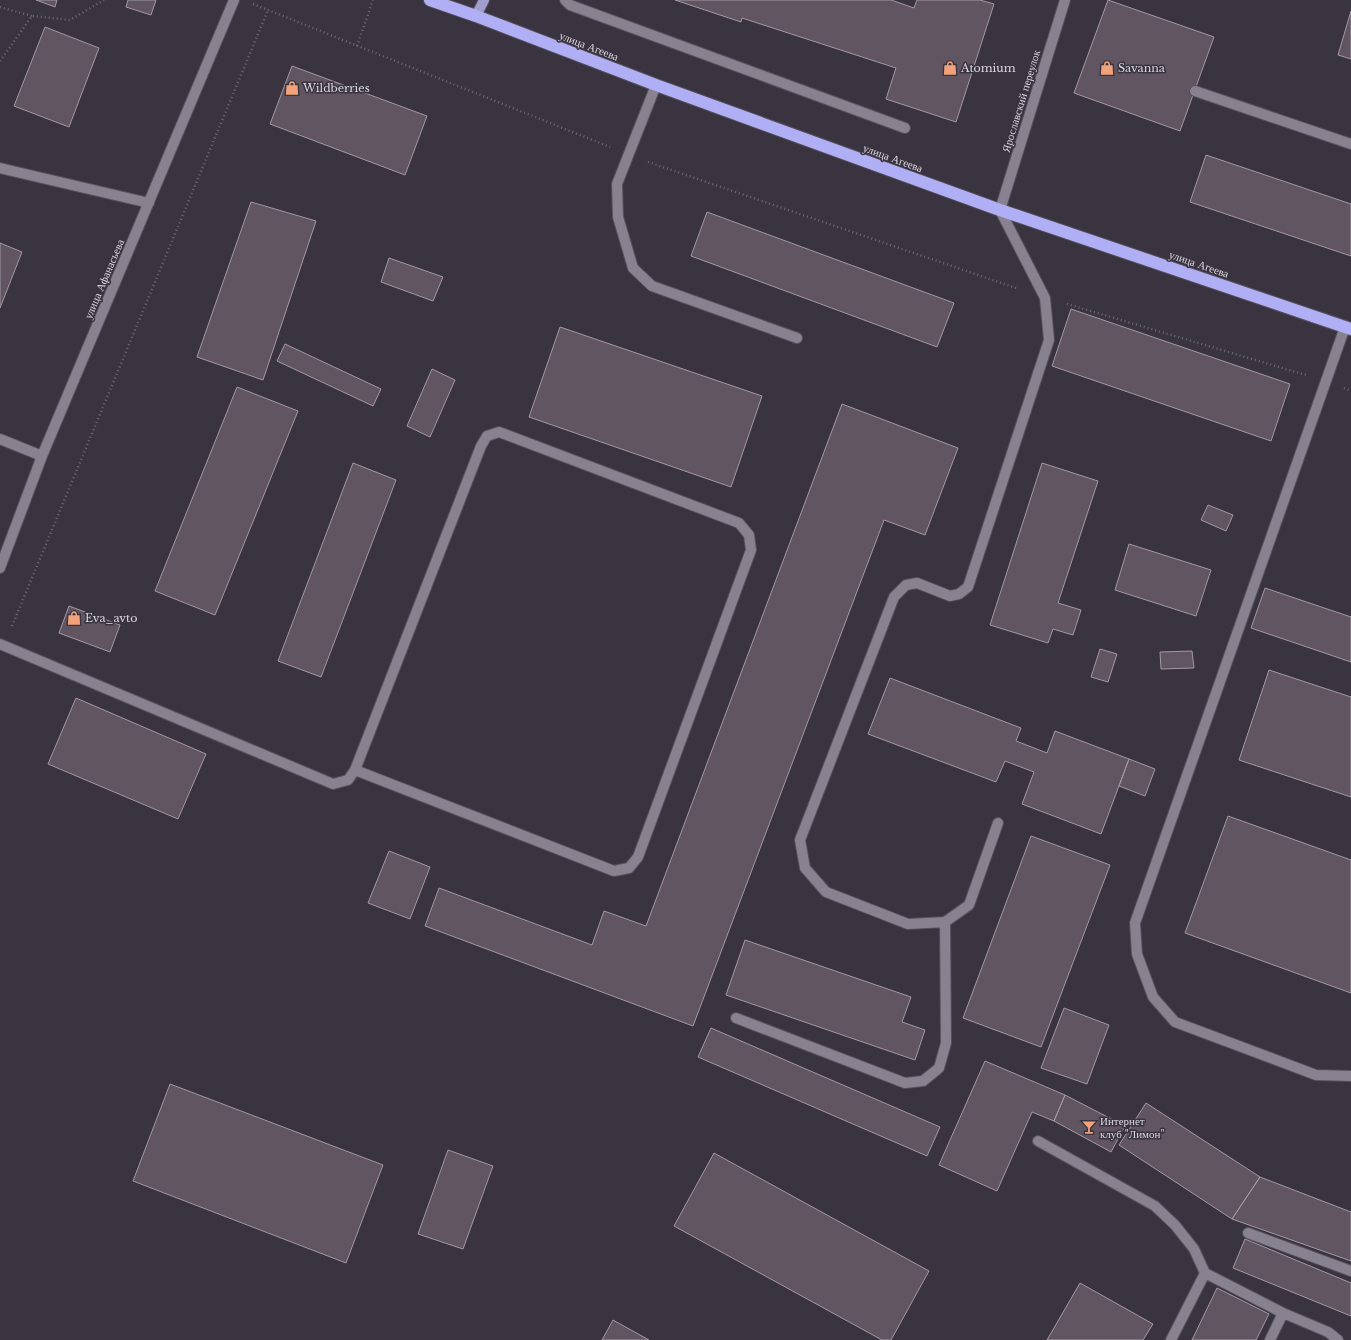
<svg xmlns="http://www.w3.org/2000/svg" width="1351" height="1340" font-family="'Libre Baskerville',serif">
  <rect width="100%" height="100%" fill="#3a3441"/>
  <!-- building -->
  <path fill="#605561" stroke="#a498a4" d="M 36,0 L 57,0 L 55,7 Z
    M 128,0 L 156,0 L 151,15 L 126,7 Z
    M 675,0 L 891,0 L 914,8 L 917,0 L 980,0 L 994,4 L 956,122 L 886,99 L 896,68 L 742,18 L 741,22 Z
    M 1108,0 L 1214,37 L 1180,131 L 1074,93 Z
    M 1351,11 L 1351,59 L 1338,55 Z
    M 45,27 L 99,48 L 69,127 L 14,106 Z
    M 292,66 L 427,116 L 405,175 L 270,124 Z
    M 1206,155 L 1351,204 L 1351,256 L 1190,202 Z
    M 251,202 L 316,221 L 263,380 L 197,357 Z
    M 707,212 L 954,303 L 937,347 L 691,256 Z
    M 0,243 L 22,252 L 0,308 Z
    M 389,258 L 443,277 L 433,301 L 381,282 Z
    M 1071,309 L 1290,384 L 1271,441 L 1052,366 Z
    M 560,327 L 762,396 L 731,487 L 529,417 Z
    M 285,344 L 381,389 L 373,406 L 277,361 Z
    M 432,369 L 455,380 L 430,437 L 407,426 Z
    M 237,387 L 298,411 L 215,615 L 155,591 Z
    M 842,404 L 958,448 L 925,535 L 884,520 L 693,1026 L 425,926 L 439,888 L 592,945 L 604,911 L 646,926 Z
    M 353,463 L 396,480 L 321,677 L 278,661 Z
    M 1042,463 L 1098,481 L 1058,603 L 1081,610 L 1073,635 L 1053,629 L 1048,643 L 990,625 Z
    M 1208,505 L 1233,515 L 1226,531 L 1201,520 Z
    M 1129,544 L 1211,570 L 1196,616 L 1115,590 Z
    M 1265,588 L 1351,617 L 1351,662 L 1251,628 Z
    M 69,606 L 120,625 L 110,652 L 59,633 Z
    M 1100,649 L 1117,654 L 1108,682 L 1091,677 Z
    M 1192,651 L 1194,668 L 1161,669 L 1160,652 Z
    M 1269,670 L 1351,697 L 1351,797 L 1239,760 Z
    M 890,678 L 1021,728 L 1016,741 L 1047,753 L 1055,731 L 1129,759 L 1101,834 L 1022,804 L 1034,772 L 1005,761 L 996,782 L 868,734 Z
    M 76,698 L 206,754 L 178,819 L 48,764 Z
    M 1129,759 L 1155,769 L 1145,796 L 1119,786 Z
    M 1228,816 L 1351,860 L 1351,993 L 1185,933 Z
    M 1031,836 L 1110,865 L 1041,1047 L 963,1018 Z
    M 389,851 L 430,867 L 410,919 L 368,903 Z
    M 745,940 L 911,997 L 902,1022 L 925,1030 L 915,1060 L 726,995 Z
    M 1064,1008 L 1109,1025 L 1087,1084 L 1041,1068 Z
    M 711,1028 L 940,1127 L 927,1156 L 698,1057 Z
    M 985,1061 L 1065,1095 L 1054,1121 L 1032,1112 L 997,1191 L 939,1165 Z
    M 170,1084 L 383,1165 L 346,1263 L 133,1181 Z
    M 1065,1095 L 1125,1126 L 1111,1152 L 1054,1121 Z
    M 1146,1103 L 1260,1177 L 1232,1219 L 1119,1145 Z
    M 448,1150 L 493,1166 L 463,1249 L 418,1234 Z
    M 714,1153 L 929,1271 L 891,1340 L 882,1340 L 674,1226 Z
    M 1260,1177 L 1351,1212 L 1351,1261 L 1232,1219 Z
    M 1245,1239 L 1351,1283 L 1351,1316 L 1233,1268 Z
    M 1080,1283 L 1153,1324 L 1143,1340 L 1047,1340 Z
    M 1217,1288 L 1269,1314 L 1256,1340 L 1192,1340 Z
    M 613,1320 L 649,1340 L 602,1340 Z"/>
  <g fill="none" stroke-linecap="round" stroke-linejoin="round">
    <defs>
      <path id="minor" d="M 565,0 L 570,5 L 905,128
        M 656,85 L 617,184 L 618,217 L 633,268 L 652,286 L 797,338
        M 1195,91 L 1351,144
        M 0,168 L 149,203
        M 1345,327 L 1135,923 L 1137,954 L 1153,997 L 1175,1022 L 1316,1075 L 1351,1076
        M 0,439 L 42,456
        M 0,568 L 42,456 L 234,0
        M 0,644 L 333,784 L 348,780 L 355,770 L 481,446 L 487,436 L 499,432 L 739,523 L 749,535 L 751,550 L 638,857 L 629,868 L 614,871 L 355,770
        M 998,823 L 969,905 L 945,922 L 908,924 L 826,892 L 805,868 L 800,840 L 894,597 L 906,585 L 917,583 L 950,596 L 959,594 L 968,587 L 1049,340 L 1045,298 L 1000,210 L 1065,0
        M 736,1018 L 905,1083 L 923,1081 L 939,1068 L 946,1043 L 945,922
        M 1038,1141 L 1155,1206 L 1175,1225 L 1194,1249 L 1205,1273 L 1283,1313 L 1328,1332 L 1338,1340
        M 1248,1233 L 1351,1271
        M 1171,1340 L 1205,1273
        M 1270,1340 L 1283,1313"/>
      <path id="major" d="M 476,16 L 484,0"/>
      <path id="highway" d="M 430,0 L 476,16 L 656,85 L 1000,210 L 1351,329"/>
    </defs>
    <!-- minor casing -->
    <use href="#minor" stroke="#56515b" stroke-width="12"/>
    <!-- major casing -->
    <use href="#major" stroke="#56515b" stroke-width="12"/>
    <!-- highway casing -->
    <use href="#highway" stroke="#56515b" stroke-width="14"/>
    <!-- path -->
    <path stroke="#6f6975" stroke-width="2.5" stroke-dasharray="1 3" stroke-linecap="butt" d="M 253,4 L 610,147
      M 0,7 L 32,16
      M 357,46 L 373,0
      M 0,61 L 32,16 L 70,20 L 104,0
      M 648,162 L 1016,288
      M 1067,304 L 1306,375
      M 1344,388 L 1351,391
      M 12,626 L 268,10"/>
    <!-- minor -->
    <use href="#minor" stroke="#878190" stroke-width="10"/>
    <!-- major -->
    <use href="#major" stroke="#a09dcd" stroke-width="10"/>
    <!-- highway -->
    <use href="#highway" stroke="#b0aff5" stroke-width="12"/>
  </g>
  <!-- icons -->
  <defs>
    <symbol id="shop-bare" viewBox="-9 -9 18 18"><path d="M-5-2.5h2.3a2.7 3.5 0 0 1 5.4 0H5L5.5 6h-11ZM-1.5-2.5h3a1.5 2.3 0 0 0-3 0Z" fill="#f1a27b" stroke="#3a3441" stroke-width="2.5" paint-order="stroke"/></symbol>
    <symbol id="bar-bare" viewBox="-9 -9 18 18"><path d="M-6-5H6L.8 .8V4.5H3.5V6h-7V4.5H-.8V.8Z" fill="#f1a27b" stroke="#3a3441" stroke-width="2.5" paint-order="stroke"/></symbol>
  </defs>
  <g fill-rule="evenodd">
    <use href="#shop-bare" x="940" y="58" width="20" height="20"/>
    <use href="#shop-bare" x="1097" y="58" width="20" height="20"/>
    <use href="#shop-bare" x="282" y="78" width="20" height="20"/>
    <use href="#shop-bare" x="64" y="608" width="20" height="20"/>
    <use href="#bar-bare" x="1079" y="1117" width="20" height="20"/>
  </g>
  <g text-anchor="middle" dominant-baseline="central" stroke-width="3" stroke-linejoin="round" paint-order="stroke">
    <!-- street labels -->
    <g font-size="11" fill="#ddd9e1" stroke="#3a3441">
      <text transform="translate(589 46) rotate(21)">улица Агеева</text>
      <text transform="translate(1021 101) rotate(-73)">Ярославский переулок</text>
      <text transform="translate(893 158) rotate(20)">улица Агеева</text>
      <text transform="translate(1199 264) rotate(19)">улица Агеева</text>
      <text transform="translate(104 279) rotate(-67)">улица Афанасьева</text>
    </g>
    <!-- poi labels -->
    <g font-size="11" fill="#ddd9e1" stroke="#3a3441" text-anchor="start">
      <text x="961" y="68">Atomium</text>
      <text x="1118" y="68">Savanna</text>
      <text x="303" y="88">Wildberries</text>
      <text x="85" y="618">Eva_avto</text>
      <text x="1100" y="1121">Интернет<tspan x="1100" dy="13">клуб "Лимон"</tspan></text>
    </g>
  </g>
</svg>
